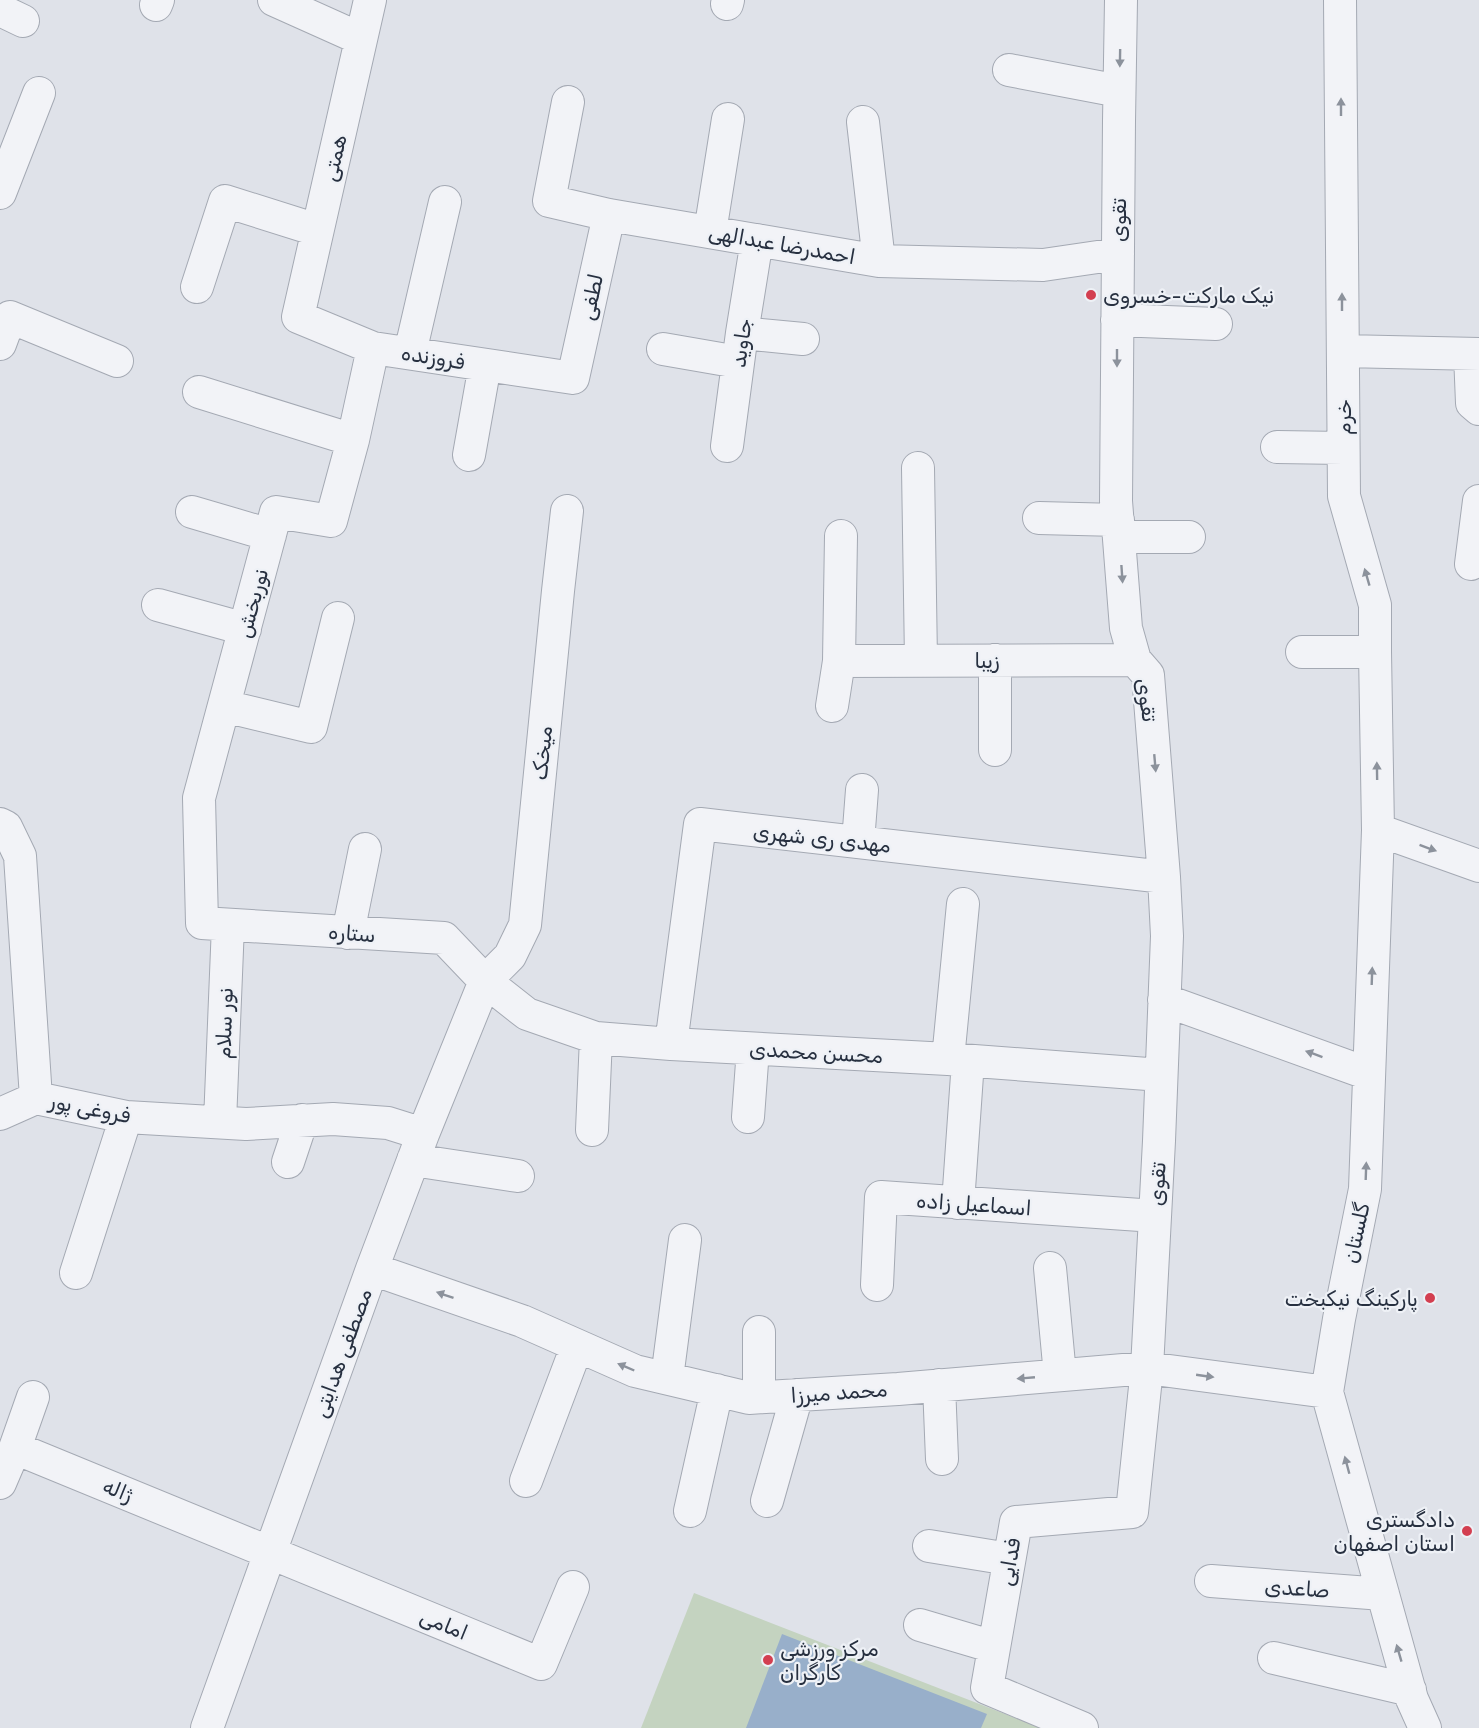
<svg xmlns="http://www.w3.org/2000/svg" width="1479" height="1728" font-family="Rubik,Vazirmatn,sans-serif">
  <rect width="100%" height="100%" fill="#dfe2e9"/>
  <!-- green -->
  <path fill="#c4d3c0" d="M 694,1593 L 1041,1728 L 641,1728 Z"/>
  <!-- water -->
  <path fill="#98afca" d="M 782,1634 L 987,1714 L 981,1728 L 746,1728 Z"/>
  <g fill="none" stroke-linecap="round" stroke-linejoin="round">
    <defs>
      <path id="street" d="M 274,0 L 361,39
        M 370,0 L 298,317 L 373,348 L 573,378 L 609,215
        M 1340,0 L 1344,496 L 1375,605 L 1375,652 L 1378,830 L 1365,1189 L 1339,1319 L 1327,1392 L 1412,1699 L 1425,1728
        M 727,4 L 728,0
        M 156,5 L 158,0
        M 0,10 L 23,21
        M 1009,70 L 1119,91
        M 568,102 L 549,201 L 609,215 L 879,261 L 1043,265 L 1118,254
        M 863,122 L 879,261
        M 0,193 L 39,93
        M 710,232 L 728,119
        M 197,287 L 225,201 L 317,230
        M 1117,320 L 1216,324
        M 742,333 L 803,339
        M 0,344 L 10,317 L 117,361
        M 373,348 L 353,440 L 331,521 L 276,512 L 199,798 L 202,923 L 444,938 L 485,981 L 527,1014 L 596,1038 L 671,1044 L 948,1059 L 1161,1075
        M 663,349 L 738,362
        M 1343,351 L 1479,354
        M 410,353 L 445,202
        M 1470,354 L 1472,403 L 1479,409
        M 199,392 L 353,440
        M 727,446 L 742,333 L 757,240
        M 1277,447 L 1343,448
        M 469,455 L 485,365
        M 918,468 L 921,660
        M 192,512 L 270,535
        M 1039,518 L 1118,520
        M 1119,537 L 1189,537
        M 1471,564 L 1479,501
        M 158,605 L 245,629
        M 1302,652 L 1375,652
        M 995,660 L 995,750
        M 839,661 L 1135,660
        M 224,706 L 311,727 L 338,618
        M 832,706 L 839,661 L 841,536
        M 0,824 L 6,827 L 20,856 L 36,1098 L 126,1117 L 246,1124 L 333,1119 L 388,1123 L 423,1134
        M 1378,830 L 1479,866
        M 858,842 L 862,790
        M 348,933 L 365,849
        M 1164,1000 L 1369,1074
        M 671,1044 L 700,824 L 1164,877
        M 948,1059 L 963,904
        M 0,1114 L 36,1098
        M 748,1117 L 753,1049
        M 220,1122 L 228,925
        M 592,1130 L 596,1038
        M 413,1160 L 518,1176
        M 288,1162 L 302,1120
        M 958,1203 L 968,1061
        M 1050,1268 L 1060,1375
        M 372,1269 L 522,1321 L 635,1371 L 749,1398 L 898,1389 L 1147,1368 L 1327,1392
        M 76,1273 L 126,1117
        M 877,1285 L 881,1197 L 1155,1216
        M 759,1332 L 759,1397
        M 667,1378 L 685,1240
        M 939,1385 L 942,1459
        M 33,1397 L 15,1448 L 541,1664 L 573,1587
        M 526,1481 L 577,1346
        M 0,1483 L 15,1448
        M 767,1501 L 797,1395
        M 690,1511 L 717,1390
        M 929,1546 L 1009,1559
        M 1211,1581 L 1383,1594
        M 920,1625 L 994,1647
        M 1274,1658 L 1410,1690
        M 207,1728 L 372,1269 L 423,1134 L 485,981 L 510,956 L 525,925 L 558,591 L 567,511
        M 1082,1728 L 987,1688 L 1016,1522 L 1132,1512 L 1147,1368 L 1159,1141 L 1167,936 L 1164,877 L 1148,675 L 1135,660 L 1126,628 L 1116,501 L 1119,121 L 1121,0"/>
    </defs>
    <!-- street casing -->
    <use href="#street" stroke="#a4a9b3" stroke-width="34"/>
    <!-- street -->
    <use href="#street" stroke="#f2f3f7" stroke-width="32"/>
  </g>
  <!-- one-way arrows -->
  <defs><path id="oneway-solid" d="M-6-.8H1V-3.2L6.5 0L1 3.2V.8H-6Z" transform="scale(1.5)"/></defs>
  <g fill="#8c929c">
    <use href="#oneway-solid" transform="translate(1120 58) rotate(91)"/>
    <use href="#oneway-solid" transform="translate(1341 107) rotate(-90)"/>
    <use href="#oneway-solid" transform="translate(1342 302) rotate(-90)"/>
    <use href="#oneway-solid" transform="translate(1117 358) rotate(90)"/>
    <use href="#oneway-solid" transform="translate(1122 574) rotate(86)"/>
    <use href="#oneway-solid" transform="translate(1367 577) rotate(-106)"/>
    <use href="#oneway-solid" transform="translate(1155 763) rotate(85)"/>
    <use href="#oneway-solid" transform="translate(1377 771) rotate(-91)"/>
    <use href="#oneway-solid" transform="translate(1428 848) rotate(20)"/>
    <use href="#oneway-solid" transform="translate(1372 976) rotate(-88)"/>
    <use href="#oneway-solid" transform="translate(1314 1054) rotate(-160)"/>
    <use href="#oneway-solid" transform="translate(1366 1171) rotate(-88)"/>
    <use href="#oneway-solid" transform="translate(445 1295) rotate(-161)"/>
    <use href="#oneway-solid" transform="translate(626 1367) rotate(-157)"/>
    <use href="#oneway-solid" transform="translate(1205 1376) rotate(8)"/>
    <use href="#oneway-solid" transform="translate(1026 1378) rotate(175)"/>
    <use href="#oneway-solid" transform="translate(1347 1465) rotate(-105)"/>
    <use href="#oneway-solid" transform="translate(1399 1653) rotate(-106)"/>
  </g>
  <!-- markers -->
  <g fill="#d33f50" stroke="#eef1f6" stroke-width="2">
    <circle cx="1091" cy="295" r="6"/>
    <circle cx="1430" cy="1298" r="6"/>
    <circle cx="1467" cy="1531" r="6"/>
    <circle cx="768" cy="1660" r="6"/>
  </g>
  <g text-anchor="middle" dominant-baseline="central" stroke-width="4.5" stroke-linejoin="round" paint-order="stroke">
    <!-- street labels -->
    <g font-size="21" fill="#273040" stroke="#eef1f6">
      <text transform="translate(334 158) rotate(-77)">همتی</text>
      <text transform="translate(1118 220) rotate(-90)">تقوی</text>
      <text transform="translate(782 244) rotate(10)">احمدرضا عبدالهی</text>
      <text transform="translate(591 297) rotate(-78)">لطفی</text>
      <text transform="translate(741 343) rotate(-82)">جاوید</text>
      <text transform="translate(433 357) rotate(9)">فروزنده</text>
      <text transform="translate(1343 417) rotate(-90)">خرم</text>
      <text transform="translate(252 603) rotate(-75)">نوربخش</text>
      <text x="987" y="660">زیبا</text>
      <text transform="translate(1147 700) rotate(81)">تقوی</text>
      <text transform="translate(542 753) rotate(-84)">میخک</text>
      <text transform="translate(822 838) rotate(6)">مهدی ری شهری</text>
      <text transform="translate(352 933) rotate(4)">ستاره</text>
      <text transform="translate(224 1023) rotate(-88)">نور سلام</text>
      <text transform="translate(816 1052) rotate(3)">محسن محمدی</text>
      <text transform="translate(90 1108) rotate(11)">فروغی پور</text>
      <text transform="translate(1157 1184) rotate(-87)">تقوی</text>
      <text transform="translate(974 1204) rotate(4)">اسماعیل زاده</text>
      <text transform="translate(1356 1233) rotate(-78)">گلستان</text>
      <text transform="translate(342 1353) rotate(-70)">مصطفی هدایتی</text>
      <text transform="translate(839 1392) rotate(-4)">محمد میرزا</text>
      <text transform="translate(118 1490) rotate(22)">ژاله</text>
      <text transform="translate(1009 1562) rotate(-80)">فدایی</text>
      <text transform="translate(1297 1588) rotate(4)">صاعدی</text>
      <text transform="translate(444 1624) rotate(22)">امامی</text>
    </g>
    <!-- poi labels -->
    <g font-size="21" fill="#273040" stroke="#eef1f6" text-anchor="start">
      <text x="1103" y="295">نیک مارکت-خسروی</text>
      <text x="1418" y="1298" text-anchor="end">پارکینگ نیکبخت</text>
      <text x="1455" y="1519" text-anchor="end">دادگستری<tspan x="1455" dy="24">استان اصفهان</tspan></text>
      <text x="780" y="1648">مرکز ورزشی<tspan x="780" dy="24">کارگران</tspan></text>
    </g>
  </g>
</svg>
